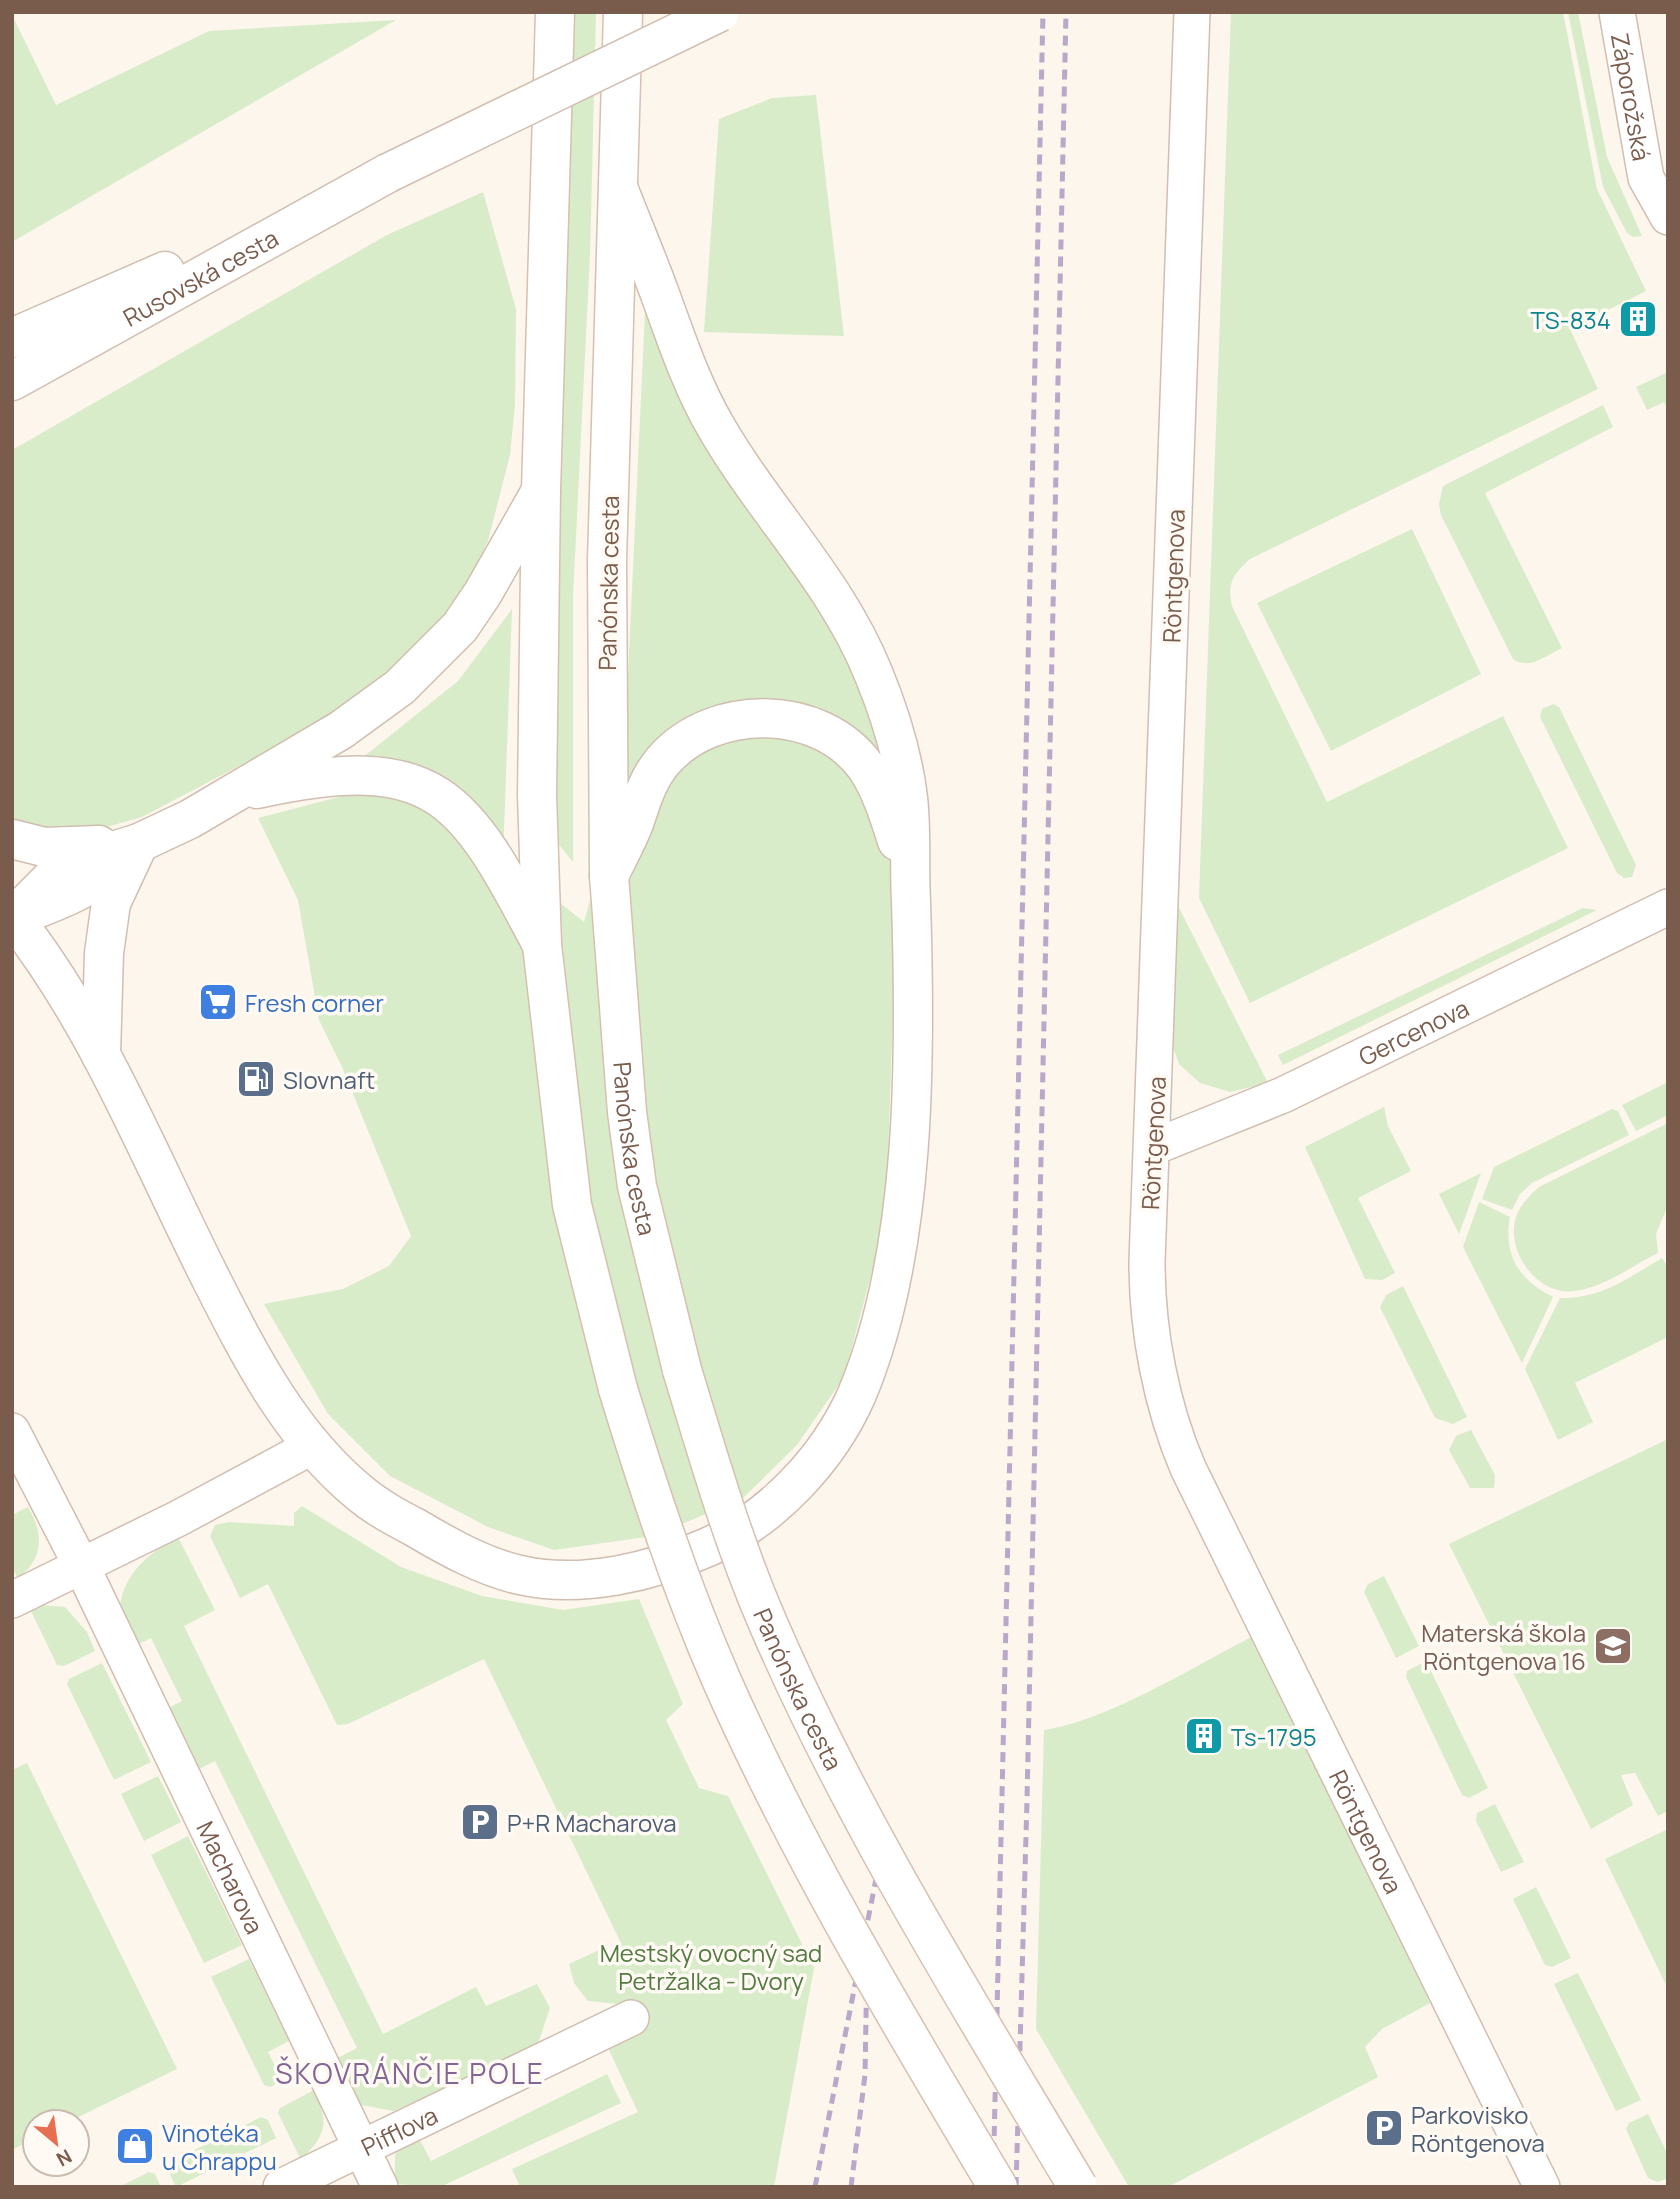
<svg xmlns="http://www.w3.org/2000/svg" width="1680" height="2199" font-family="Manrope,sans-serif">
  <rect width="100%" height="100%" fill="#fdf6ec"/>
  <!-- green -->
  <path fill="#d8ecc9" d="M 574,12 L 596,12 L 590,255 L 573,597 L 573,862 L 551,835 Z
    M 1231,12 L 1563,12 L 1597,189 L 1646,291 L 1570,329 L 1598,389 L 1250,559 C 1233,574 1227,583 1232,606 L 1327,802 L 1503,716 L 1568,848 L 1250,1003 L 1199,898 Z
    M 1568,12 L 1578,12 L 1607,157 L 1642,236 L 1633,237 L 1627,233 L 1603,187 Z
    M 12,15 L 56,105 L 209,31 L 396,20 L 12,242 Z
    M 816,95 L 844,336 L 704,332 L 719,119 L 772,98 Z
    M 483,192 L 516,309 L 515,405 L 510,455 L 488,541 L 460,600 L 400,668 L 336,715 L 142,817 L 82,834 L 12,823 L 12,450 L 387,235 Z
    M 646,290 L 834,624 L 887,757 L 895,959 L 887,1183 L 874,1264 L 844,1377 L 797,1445 L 742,1499 L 653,1536 L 554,1550 L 488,1527 L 390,1476 L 328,1414 L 264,1304 L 343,1289 L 389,1266 L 411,1236 L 342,1067 L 319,1020 L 298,900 L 258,818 L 358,792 L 361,759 L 458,681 L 512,609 L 503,858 L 584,922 L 623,782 Z
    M 1668,372 L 1668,409 L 1664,402 L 1647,410 L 1636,387 Z
    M 1603,405 L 1613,427 L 1485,493 L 1562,648 C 1547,655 1528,671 1513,659 L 1441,515 L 1439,504 L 1443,486 Z
    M 1412,529 L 1481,674 L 1331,751 L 1257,603 Z
    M 1553,704 L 1559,707 L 1636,865 L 1632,877 L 1624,878 L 1617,873 L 1540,717 L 1542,709 Z
    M 1177,904 L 1268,1083 L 1230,1092 L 1200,1083 L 1179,1064 L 1170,1039 Z
    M 1583,908 L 1597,910 L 1283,1065 L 1278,1055 Z
    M 1668,1082 L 1668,1115 L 1636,1131 L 1622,1105 Z
    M 1384,1107 L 1388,1126 L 1411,1171 L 1358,1198 L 1395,1273 L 1382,1280 L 1365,1279 L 1305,1147 Z
    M 1612,1109 L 1618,1111 L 1629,1135 L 1532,1183 L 1520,1194 L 1512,1210 L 1482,1199 L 1494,1167 Z
    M 1668,1123 L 1668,1205 L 1656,1234 L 1658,1253 C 1632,1266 1603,1288 1574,1291 C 1538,1296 1505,1252 1516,1217 C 1520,1205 1529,1196 1539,1187 Z
    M 1481,1173 L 1459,1234 L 1439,1194 Z
    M 1479,1202 L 1510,1217 C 1503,1255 1519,1280 1553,1297 L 1522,1363 L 1463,1247 Z
    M 1662,1258 L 1668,1267 L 1668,1337 L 1575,1383 L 1593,1422 L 1558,1440 L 1525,1369 L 1560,1298 C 1601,1299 1628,1278 1662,1258 Z
    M 1403,1286 L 1467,1417 L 1453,1424 L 1435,1418 L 1380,1307 L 1386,1295 Z
    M 1471,1430 L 1495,1475 L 1494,1488 L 1470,1488 L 1449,1450 L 1456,1436 Z
    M 1668,1439 L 1668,1811 L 1658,1816 L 1635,1773 L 1621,1775 L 1633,1805 L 1591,1829 L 1449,1544 Z
    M 302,1506 L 401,1567 L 482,1596 L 563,1610 L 639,1599 L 683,1704 L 666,1720 L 699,1788 L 728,1796 L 814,1968 L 774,2187 L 520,2187 L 512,2169 L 638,2112 L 608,2048 L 629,2005 L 588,2001 L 574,1983 L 569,1964 L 601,1949 L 608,1963 L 620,1941 L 484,1659 L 348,1724 L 337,1725 L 268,1584 L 240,1598 L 210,1536 L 215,1525 L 228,1522 L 294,1526 L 294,1513 Z
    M 28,1507 C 44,1534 44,1559 18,1578 L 12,1568 L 12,1515 Z
    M 178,1537 L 215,1610 L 184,1626 L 383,2034 L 476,1987 L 486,2006 L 537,1984 L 550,2008 L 538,2044 L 394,2111 L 361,2105 L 334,2060 L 357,2048 L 215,1761 L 191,1773 L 161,1712 L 182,1701 L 151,1638 L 129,1649 C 127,1636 118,1618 120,1606 C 124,1573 150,1552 178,1537 Z
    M 1384,1576 L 1419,1646 L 1396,1658 L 1364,1592 L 1368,1584 Z
    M 41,1605 L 65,1607 L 87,1632 L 95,1651 L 64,1666 L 57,1665 L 29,1607 Z
    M 1253,1636 L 1430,2003 L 1382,2029 L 1365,2047 L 1378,2077 L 1168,2187 L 1129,2187 L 1036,2029 L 1044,1730 C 1107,1721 1195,1666 1253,1636 Z
    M 1426,1661 L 1488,1788 L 1469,1798 L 1462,1795 L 1406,1677 L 1407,1671 Z
    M 102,1663 L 151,1762 L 114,1780 L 67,1684 L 69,1679 Z
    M 27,1763 L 177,2069 L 68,2122 L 35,2122 L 35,2138 L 12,2150 L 12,1770 Z
    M 158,1776 L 181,1822 L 144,1841 L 121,1794 Z
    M 1495,1804 L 1524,1862 L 1501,1872 L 1476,1821 L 1477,1813 Z
    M 1668,1829 L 1668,1989 L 1605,1859 Z
    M 188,1836 L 242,1945 L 204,1963 L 151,1855 Z
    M 1536,1887 L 1571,1958 L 1552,1967 L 1545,1965 L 1513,1899 Z
    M 249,1959 L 289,2041 L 268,2052 L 282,2081 L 270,2087 L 264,2085 L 211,1977 Z
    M 1578,1973 L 1641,2100 L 1616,2111 L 1554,1984 Z
    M 607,2074 L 621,2103 L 440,2187 L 395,2184 L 395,2153 L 420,2140 L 431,2161 Z
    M 314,2090 C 329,2124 327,2134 301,2160 L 278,2113 L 280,2108 Z
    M 1648,2114 L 1668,2155 L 1668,2178 L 1658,2182 L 1648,2178 L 1626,2129 L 1629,2123 Z
    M 261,2117 L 268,2120 L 276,2138 L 176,2187 L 167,2168 L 170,2162 Z
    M 149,2172 L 155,2174 L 161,2187 L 119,2187 Z"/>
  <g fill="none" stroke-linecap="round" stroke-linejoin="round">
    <defs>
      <g id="minor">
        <path id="s1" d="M 1192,12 L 1147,1262 C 1147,1331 1161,1405 1188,1468 L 1542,2187"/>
        <path id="s2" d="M 1617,12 L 1646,178 L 1668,217"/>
        <path id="s3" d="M 1154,1147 L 1283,1095 L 1668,907"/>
        <path id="s4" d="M 12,1431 L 82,1567 L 380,2187"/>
        <path d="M 12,1600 L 179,1518 L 311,1447"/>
        <path id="s5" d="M 281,2187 L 631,2018"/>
      </g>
      <g id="tertiary">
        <path d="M 12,338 L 165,271"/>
        <path id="s6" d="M 12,381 L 388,173"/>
        <path d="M 257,789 C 436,750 463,794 542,945"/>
        <path d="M 12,839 L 44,847 L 99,845"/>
        <path d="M 609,876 C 617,859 627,841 634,823 C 642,800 647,780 663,761 C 713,703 820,703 866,767 C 881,789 889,816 897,841"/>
        <path d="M 25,913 C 64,899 97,885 127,856"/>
        <path d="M 12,916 C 97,1023 148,1154 209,1275 C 250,1356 290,1436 361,1494 C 378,1508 397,1518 416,1528 C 448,1547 484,1567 520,1575 C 582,1589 652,1572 708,1547 C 772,1519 829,1458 857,1394 C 917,1251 916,1055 911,901 C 909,867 912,832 908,798 C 903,756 890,714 874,675 C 837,582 765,512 716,427 C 692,386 677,341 661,297 C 648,261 633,226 619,190"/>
        <path d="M 13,917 L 64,866 L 139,843 L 190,819 L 341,730 L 400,687 L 460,627 L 483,593 L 541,491"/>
        <path d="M 101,1055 L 104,953 L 111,903 L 139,843"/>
      </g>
      <g id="secondary">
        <path d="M 555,12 L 541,491 L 537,795 L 542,945 L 572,1205 L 618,1389"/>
        <path id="s7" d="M 623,12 L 607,561 L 609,876 L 627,1112 L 637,1186 L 682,1370"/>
      </g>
    </defs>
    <!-- minor casing -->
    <use href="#minor" stroke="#d1beb0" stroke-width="38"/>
    <!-- tertiary casing -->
    <use href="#tertiary" stroke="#d1beb0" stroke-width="41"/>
    <!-- secondary casing -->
    <use href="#secondary" stroke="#d6c0b0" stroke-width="41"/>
    <!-- minor -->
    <use href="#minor" stroke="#fff" stroke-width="35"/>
    <!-- tertiary -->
    <use href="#tertiary" stroke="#fff" stroke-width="38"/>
    <!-- secondary -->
    <use href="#secondary" stroke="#fff" stroke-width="38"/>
    <!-- rail -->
    <path stroke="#b9a8c9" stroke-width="5" stroke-dasharray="10 7" stroke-linecap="butt" d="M 815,2187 L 879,1864
      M 851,2187 L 865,2075 L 867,1960
      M 993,2187 L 1043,12
      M 1016,2187 L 1027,1800 L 1066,12"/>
    <defs>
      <path id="tertiary-bridge" d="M 388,173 L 720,12"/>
      <g id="secondary-bridge">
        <path id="s8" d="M 682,1370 C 708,1455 732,1540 767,1621 C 852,1819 968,2002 1078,2187"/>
        <path d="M 618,1389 C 648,1487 680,1585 721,1679 C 799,1856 899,2021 998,2187"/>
      </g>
    </defs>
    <!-- tertiary-bridge casing -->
    <use href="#tertiary-bridge" stroke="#d1beb0" stroke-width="41" stroke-linecap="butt"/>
    <!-- secondary-bridge casing -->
    <use href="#secondary-bridge" stroke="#d6c0b0" stroke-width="41" stroke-linecap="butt"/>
    <!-- tertiary-bridge -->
    <use href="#tertiary-bridge" stroke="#fff" stroke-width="38"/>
    <!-- secondary-bridge -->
    <use href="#secondary-bridge" stroke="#fff" stroke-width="38"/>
  </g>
  <!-- icons -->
  <defs>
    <symbol id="building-square" viewBox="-11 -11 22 22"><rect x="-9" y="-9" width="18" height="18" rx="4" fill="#0f9aa8" stroke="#fffaf3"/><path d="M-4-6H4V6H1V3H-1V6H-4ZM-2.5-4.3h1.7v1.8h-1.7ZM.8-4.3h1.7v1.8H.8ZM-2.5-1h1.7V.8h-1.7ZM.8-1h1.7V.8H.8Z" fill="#fff"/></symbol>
    <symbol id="supermarket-square" viewBox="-11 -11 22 22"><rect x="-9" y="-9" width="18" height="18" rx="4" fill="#3f7fe0" stroke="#fffaf3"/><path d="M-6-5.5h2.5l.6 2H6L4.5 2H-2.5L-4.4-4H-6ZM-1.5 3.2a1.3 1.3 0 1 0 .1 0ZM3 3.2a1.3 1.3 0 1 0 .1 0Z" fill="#fff"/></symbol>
    <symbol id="fuel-square" viewBox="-11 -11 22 22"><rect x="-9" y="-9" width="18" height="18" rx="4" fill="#5c6f8a" stroke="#fffaf3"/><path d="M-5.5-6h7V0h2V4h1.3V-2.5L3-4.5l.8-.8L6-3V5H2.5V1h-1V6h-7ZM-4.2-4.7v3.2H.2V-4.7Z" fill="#fff"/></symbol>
    <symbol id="school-square" viewBox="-11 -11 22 22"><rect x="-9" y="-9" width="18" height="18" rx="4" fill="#8d6e63" stroke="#fffaf3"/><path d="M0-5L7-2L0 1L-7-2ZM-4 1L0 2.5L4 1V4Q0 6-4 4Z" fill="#fff"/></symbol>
    <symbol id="parking-square" viewBox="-11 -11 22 22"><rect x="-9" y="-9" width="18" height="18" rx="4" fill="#5c6f8a" stroke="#fffaf3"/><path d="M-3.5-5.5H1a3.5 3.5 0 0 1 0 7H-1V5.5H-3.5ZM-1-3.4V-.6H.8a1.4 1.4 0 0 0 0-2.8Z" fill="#fff"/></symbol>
    <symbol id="shop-square" viewBox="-11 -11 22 22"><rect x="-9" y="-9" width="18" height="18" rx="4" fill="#3f7fe0" stroke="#fffaf3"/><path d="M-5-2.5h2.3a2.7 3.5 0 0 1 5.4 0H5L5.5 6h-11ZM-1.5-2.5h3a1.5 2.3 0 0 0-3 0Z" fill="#fff"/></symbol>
  </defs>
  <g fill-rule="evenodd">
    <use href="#building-square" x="1616" y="297" width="44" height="44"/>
    <use href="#supermarket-square" x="196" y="980" width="44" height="44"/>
    <use href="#fuel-square" x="234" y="1057" width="44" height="44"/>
    <use href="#school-square" x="1591" y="1624" width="44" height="44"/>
    <use href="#building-square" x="1182" y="1714" width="44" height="44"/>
    <use href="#parking-square" x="458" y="1800" width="44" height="44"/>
    <use href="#parking-square" x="1362" y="2106" width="44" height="44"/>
    <use href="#shop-square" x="113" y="2124" width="44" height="44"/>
  </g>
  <g text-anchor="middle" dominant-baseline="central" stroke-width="7" stroke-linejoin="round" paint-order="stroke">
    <!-- street labels -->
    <g font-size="24" fill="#7a5c4d" stroke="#fffaf3">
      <text stroke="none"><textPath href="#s2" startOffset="86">Záporožská</textPath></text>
      <text stroke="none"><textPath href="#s6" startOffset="215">Rusovská cesta</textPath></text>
      <text transform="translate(1173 576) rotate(-88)">Röntgenova</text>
      <text transform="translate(608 583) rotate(-89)">Panónska cesta</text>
      <text stroke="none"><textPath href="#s3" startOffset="284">Gercenova</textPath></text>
      <text transform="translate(1153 1143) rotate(-87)">Röntgenova</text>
      <text stroke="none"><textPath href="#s7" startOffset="1138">Panónska cesta</textPath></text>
      <text stroke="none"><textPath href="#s8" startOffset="340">Panónska cesta</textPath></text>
      <text stroke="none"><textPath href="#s1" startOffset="1867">Röntgenova</textPath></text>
      <text stroke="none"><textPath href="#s4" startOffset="497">Macharova</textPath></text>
      <text stroke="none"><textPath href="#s5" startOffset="131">Pifflova</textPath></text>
    </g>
    <!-- culture labels -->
    <g font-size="24" fill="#0d838f" stroke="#fffaf3" text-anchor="end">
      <text x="1611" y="319">TS-834</text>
      <text x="1231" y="1736" text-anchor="start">Ts-1795</text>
    </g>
    <!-- shop labels -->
    <g font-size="24" fill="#366cbe" stroke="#fffaf3" text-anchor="start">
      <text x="245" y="1002">Fresh corner</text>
      <text x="162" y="2132">Vinotéka<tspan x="162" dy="28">u Chrappu</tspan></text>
    </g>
    <!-- service labels -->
    <g font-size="24" fill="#4e5e75" stroke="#fffaf3" text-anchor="start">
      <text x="283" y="1079">Slovnaft</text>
      <text x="507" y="1822">P+R Macharova</text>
      <text x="1411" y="2114">Parkovisko<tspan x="1411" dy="28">Röntgenova</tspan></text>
    </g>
    <!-- education labels -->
    <g font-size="24" fill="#785e54" stroke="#fffaf3" text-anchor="end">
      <text x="1586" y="1632">Materská škola<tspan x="1586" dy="28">Röntgenova 16</tspan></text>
    </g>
    <!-- park labels -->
    <g font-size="24" fill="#537a41" stroke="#fffaf3">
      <text x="711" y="1952">Mestský ovocný sad<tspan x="711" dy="28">Petržalka - Dvory</tspan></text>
    </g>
    <!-- quarter labels -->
    <g font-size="28" letter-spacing="2" fill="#846695" stroke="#fffaf3">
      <text x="410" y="2073">ŠKOVRÁNČIE POLE</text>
    </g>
  </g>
  <!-- border -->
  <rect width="1680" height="2199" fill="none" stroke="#7a5c4d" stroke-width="28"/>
  <!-- north arrow -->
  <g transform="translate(56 2143) rotate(151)"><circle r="33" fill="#fffaf3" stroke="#cabbb1" stroke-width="2"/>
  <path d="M0-5L12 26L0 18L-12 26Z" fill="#e76f51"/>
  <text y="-10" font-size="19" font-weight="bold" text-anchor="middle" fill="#7a5c4d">N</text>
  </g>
</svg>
